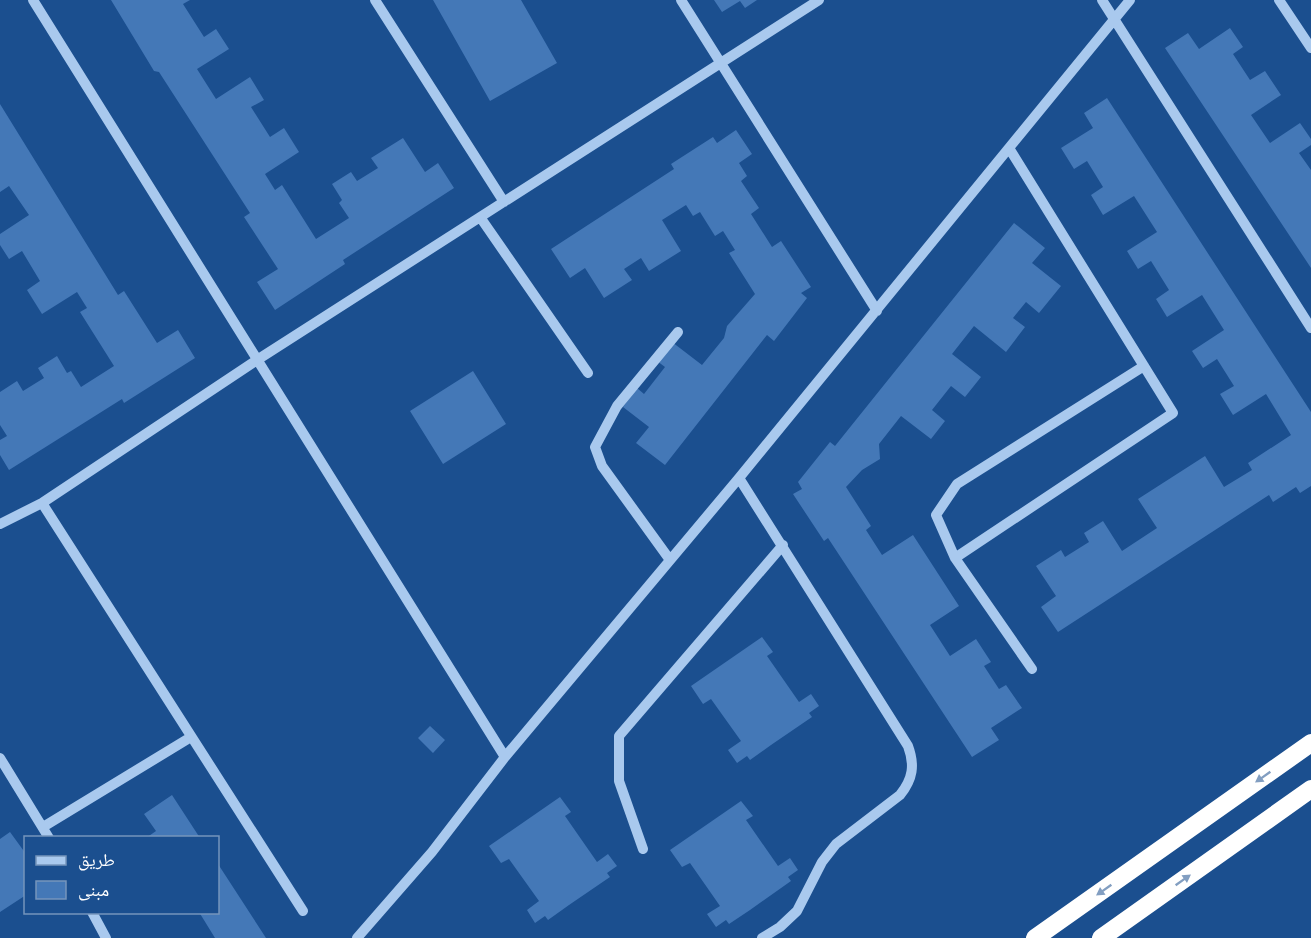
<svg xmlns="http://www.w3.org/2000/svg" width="1311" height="938" font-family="'Asap Condensed','Noto Naskh Arabic',sans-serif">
  <rect width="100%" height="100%" fill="#1b4f8f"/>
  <!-- building -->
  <path fill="#4478b7" d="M 111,0 L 190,0 L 183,4 L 204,37 L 216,29 L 229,49 L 197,69 L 216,99 L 250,77 L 264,100 L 251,107 L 270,137 L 284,128 L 299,152 L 265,174 L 275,190 L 282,185 L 316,239 L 349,218 L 339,203 L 342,200 L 332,184 L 351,172 L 357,181 L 378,168 L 371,158 L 403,138 L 425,172 L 438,163 L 454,188 L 343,260 L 345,264 L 275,310 L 257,282 L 278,269 L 244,217 L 250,213 L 159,72 L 154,71 Z
    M 433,0 L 521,0 L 557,63 L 490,101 Z
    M 714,0 L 757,0 L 745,8 L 740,1 L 722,12 Z
    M 1230,28 L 1243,47 L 1233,54 L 1250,80 L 1265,71 L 1281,95 L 1251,115 L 1270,143 L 1300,123 L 1311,139 L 1311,145 L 1299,153 L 1311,170 L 1311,268 L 1165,48 L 1188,33 L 1199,49 Z
    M 1107,98 L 1311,412 L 1311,486 L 1300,493 L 1296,487 L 1273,502 L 1269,495 L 1058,632 L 1041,607 L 1056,596 L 1036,566 L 1061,550 L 1065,557 L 1089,542 L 1084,533 L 1103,521 L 1122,551 L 1157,528 L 1138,499 L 1205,456 L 1224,487 L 1252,470 L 1248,463 L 1291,435 L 1266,394 L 1233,415 L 1220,394 L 1234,386 L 1217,359 L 1203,368 L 1192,351 L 1224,330 L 1202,295 L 1167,317 L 1156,299 L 1169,290 L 1151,261 L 1138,269 L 1127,251 L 1157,232 L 1134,196 L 1103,215 L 1091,195 L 1103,187 L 1087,161 L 1074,169 L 1061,148 L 1093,128 L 1084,113 Z
    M 0,104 L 118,295 L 124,291 L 157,343 L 178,330 L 195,358 L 124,403 L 122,399 L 9,470 L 0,455 L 0,440 L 7,436 L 0,425 L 0,392 L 17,381 L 23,391 L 44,378 L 38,368 L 57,356 L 67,373 L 71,371 L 81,387 L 114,366 L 80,312 L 87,308 L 77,292 L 42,314 L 27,290 L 40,281 L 22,251 L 9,259 L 0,245 L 0,234 L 29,215 L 9,186 L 0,192 Z
    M 736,130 L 752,154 L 739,163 L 747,176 L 741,181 L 759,208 L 751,214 L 772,247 L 781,241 L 811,287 L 801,293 L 807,298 L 774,341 L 767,335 L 665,465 L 636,443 L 649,427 L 623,407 L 637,388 L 644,394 L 665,367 L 657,361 L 672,342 L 702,365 L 724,338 L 727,326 L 755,294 L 729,253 L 735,250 L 723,231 L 715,236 L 700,212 L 693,216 L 686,205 L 662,220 L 681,251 L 649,271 L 641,258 L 624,269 L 632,280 L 604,298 L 585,268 L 570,278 L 551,249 L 674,169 L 671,164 L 713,137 L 717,143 Z
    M 1014,223 L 1045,248 L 1032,263 L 1061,286 L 1039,313 L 1026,302 L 1013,318 L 1025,327 L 1006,352 L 974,326 L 952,354 L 981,377 L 965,397 L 951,386 L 932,410 L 945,421 L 931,439 L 901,416 L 879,444 L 880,459 L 862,470 L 846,487 L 871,526 L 866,530 L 882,555 L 913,535 L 959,606 L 930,625 L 950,656 L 976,639 L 991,662 L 984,666 L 999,689 L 1006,685 L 1022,708 L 991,728 L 999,740 L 972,757 L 828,538 L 824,541 L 793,494 L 802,489 L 798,482 L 830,442 L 835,446 Z
    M 473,371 L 506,424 L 443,464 L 410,411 Z
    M 762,637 L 773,652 L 767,656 L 799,702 L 811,694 L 819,706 L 809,713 L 812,717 L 771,745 L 750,760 L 747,756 L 737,763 L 728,750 L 741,741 L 711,699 L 703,704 L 691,686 Z
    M 430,726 L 445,740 L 433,753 L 418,738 Z
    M 172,795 L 200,838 L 146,838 L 156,831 L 144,814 Z
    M 560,797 L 571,812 L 565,816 L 597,862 L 608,854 L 617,866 L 607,873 L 610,877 L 569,905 L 548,920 L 545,916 L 535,923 L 527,910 L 539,901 L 509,859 L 501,863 L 489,846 Z
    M 741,801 L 753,816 L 746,820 L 778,866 L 790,858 L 798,870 L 788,877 L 791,881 L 750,910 L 729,924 L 726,920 L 716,927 L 707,914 L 720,906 L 690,863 L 682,867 L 670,850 Z
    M 10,832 L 26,854 L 26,895 L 0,912 L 0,839 Z
    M 218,864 L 266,938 L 215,938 L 199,912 L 218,912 Z"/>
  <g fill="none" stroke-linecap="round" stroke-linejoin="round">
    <!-- minor -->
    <path stroke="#a9c9ee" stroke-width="10" d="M 33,0 L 505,757
      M 375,0 L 504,202
      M 681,0 L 877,311
      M 1102,0 L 1311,328
      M 1279,0 L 1311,48
      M 1009,148 L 1173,413 L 955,558 L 936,515 L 957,484 L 1144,366
      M 480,217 L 588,373
      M 739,478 L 908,746 C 915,765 913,779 900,795 L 836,844 L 822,862 L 797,911 L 780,927 L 762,938
      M 42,503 L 303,911
      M 0,524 L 42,503 L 257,360 L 819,0
      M 955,558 L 1032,669
      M 670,560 L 602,466 L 595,447 L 617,406 L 678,332
      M 0,758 L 49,838
      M 43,827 L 191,737
      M 643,849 L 619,781 L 619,736 L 783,545
      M 92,912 L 106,938
      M 357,938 L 432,852 L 505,757 L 739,478 L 1130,0"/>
    <!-- highway -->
    <path stroke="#fff" stroke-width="18" d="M 1035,938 L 1311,743
      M 1101,938 L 1311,789"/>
  </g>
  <!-- one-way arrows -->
  <defs><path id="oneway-solid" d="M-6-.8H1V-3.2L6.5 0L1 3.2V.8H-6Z" transform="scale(1.5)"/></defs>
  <g fill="#829ec1">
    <use href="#oneway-solid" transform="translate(1263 777) rotate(145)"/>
    <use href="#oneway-solid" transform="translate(1183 880) rotate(-35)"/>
    <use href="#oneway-solid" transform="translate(1104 890) rotate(145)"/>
  </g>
  <!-- legend -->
  <rect x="24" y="836" width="195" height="78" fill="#1b4f8f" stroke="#7695bc" stroke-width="1.5"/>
  <rect x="36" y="856" width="30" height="9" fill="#a9c9ee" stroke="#7695bc" stroke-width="1.5"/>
  <text x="78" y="866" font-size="18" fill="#ffffff">طريق</text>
  <rect x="36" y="881" width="30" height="18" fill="#4478b7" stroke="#7695bc" stroke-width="1.5"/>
  <text x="78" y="896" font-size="18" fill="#ffffff">مبنى</text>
</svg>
